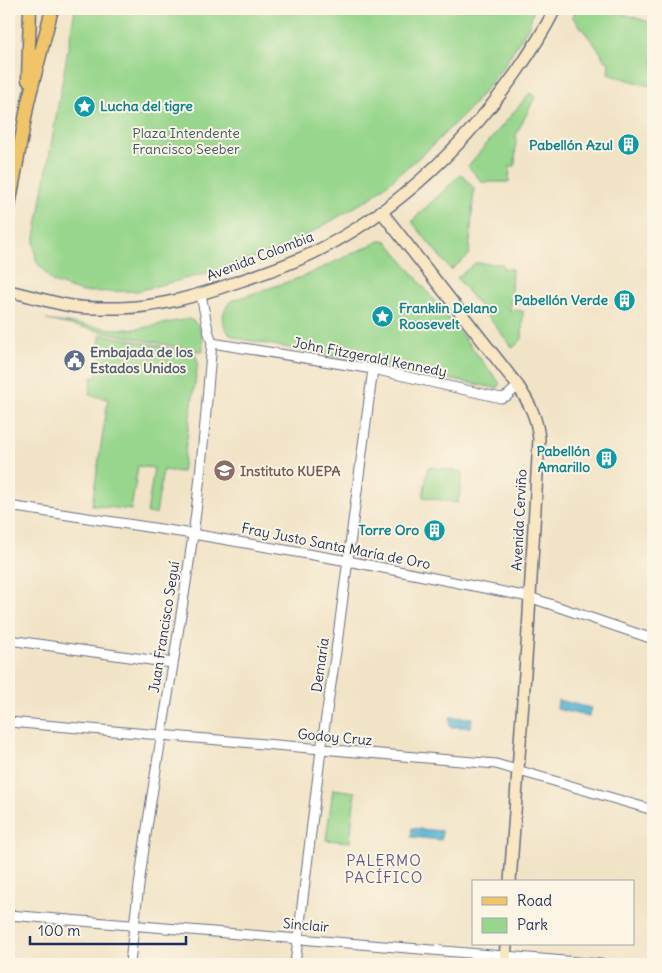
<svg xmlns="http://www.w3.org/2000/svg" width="662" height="973" font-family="Delius,sans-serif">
  <rect width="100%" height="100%" fill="#fcf5e5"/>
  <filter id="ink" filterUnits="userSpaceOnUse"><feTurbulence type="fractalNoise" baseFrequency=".02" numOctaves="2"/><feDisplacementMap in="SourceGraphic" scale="10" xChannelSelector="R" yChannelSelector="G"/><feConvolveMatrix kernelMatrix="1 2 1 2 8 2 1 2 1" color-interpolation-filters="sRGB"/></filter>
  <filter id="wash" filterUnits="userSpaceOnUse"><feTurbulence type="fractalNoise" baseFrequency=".0096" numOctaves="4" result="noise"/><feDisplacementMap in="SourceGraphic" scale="20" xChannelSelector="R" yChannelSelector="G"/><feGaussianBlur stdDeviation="1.12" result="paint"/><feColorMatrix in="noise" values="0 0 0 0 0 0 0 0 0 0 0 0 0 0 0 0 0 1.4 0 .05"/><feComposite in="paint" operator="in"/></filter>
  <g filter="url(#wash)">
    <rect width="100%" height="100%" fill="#f1e3c6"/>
    <!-- green -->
    <path fill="#97d68c" stroke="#598275" d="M 75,9 L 534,9 L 529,26 L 503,67 L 472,106 L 431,147 L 372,197 L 287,247 L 204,274 L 137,291 L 82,292 L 53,282 L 36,261 L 34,243 Z
      M 576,9 L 607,9 L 653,23 L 653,87 L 608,74 L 609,63 L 602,57 L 602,54 L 572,16 Z
      M 530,93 L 535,97 L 516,135 L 515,166 L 510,166 L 509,182 L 482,182 L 468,166 Z
      M 461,174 L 474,188 L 469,255 L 451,270 L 413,223 L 413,220 Z
      M 382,240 L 387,241 L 499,382 L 499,387 L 495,388 L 253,341 C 246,340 235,338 230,334 C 219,324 222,310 231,301 L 302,277 Z
      M 475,263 L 503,264 L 503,268 L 512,269 L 510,310 L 523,311 L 522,339 L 513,348 L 457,278 Z
      M 188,319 C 202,322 203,340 203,352 L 46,320 L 112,329 L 136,329 Z
      M 101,334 L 195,353 L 198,362 L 182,472 L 163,470 L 156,514 L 147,513 L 154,468 L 138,466 L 131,510 L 92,505 L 108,399 L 89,395 L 92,377 L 96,378 L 102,350 L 98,349 Z
      M 428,467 L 463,472 L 458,503 L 423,497 Z
      M 333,789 L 355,792 L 350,842 L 326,840 Z"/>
    <!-- water -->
    <path fill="#4faece" stroke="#356e96" d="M 558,700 L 591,708 L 589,717 L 557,709 Z
      M 450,717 L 472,718 L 471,727 L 450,727 Z
      M 412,828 L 442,831 L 441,840 L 411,837 Z"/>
  </g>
  <g filter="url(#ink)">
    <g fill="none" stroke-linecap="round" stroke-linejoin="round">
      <defs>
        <path id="street" d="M 212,343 L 373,369 L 501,398 L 507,396 L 518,386
          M 9,506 L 193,534 L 348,561 L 529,597 L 653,639
          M 9,640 L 172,663
          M 9,722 L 496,764 L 653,810
          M 9,915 L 601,964
          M 130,964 C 144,820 173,678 193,535 C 202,471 206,407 212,343 L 208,330 L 201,295
          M 295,964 L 321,750 L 336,651 L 373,369"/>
        <path id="secondary" d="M 381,211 L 518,386 C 530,404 537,418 539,439 L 528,631 L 510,882
          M 9,291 C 30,296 50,302 71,306 C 87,309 104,308 120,308 C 159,307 197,296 234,283 C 261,274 289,265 315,252 C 397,211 463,147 516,73 C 530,53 544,31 555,9
          M 505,964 L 506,944"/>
        <path id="primary" d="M 28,80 L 30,9
          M 9,206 L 28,102 L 52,9"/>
      </defs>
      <!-- street casing -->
      <use href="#street" stroke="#666e82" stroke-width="11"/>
      <!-- secondary casing -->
      <use href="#secondary" stroke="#666e82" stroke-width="14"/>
      <!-- primary casing -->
      <use href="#primary" stroke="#666e82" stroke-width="15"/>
      <!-- street -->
      <use href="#street" stroke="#fff" stroke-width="9"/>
      <!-- secondary -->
      <use href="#secondary" stroke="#f9e7c3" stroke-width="11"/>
      <!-- primary -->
      <use href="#primary" stroke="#f0c469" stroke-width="12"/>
    </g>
  </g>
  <!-- icons -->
  <defs>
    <symbol id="sight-disc" viewBox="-11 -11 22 22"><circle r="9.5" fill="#0f9aa8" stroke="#fcf5e5"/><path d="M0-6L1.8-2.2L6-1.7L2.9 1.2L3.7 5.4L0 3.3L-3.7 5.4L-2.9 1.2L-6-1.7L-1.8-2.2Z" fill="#fff"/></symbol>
    <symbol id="building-disc" viewBox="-11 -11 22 22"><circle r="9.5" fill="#0f9aa8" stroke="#fcf5e5"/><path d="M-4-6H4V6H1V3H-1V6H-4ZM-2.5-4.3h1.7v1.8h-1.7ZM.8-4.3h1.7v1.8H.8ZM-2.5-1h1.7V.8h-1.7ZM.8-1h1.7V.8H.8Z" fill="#fff"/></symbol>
    <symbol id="civic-disc" viewBox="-11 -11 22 22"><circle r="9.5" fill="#5c6f8a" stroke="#fcf5e5"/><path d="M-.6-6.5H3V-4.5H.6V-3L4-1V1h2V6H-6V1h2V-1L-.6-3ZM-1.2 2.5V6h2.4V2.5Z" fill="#fff"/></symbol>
    <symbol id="school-disc" viewBox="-11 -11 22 22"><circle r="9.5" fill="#8d6e63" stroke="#fcf5e5"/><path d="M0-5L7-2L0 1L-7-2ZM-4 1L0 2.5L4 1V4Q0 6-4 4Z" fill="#fff"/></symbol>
  </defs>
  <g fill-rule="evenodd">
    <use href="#sight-disc" x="72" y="94" width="25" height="25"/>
    <use href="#building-disc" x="616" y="132" width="25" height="25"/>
    <use href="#building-disc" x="612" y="288" width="25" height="25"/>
    <use href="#sight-disc" x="370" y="304" width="25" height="25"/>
    <use href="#civic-disc" x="62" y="348" width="25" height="25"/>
    <use href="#building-disc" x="594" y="446" width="25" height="25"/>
    <use href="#school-disc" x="212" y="458" width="25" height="25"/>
    <use href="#building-disc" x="422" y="518" width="25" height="25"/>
  </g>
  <g text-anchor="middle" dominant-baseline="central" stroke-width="4" stroke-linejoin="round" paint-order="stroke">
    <!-- culture labels -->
    <g font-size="14" font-weight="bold" fill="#0d838f" stroke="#fcf5e5" text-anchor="end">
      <text x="100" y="106" text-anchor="start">Lucha del tigre</text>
      <text x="613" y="145">Pabellón Azul</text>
      <text x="608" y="300">Pabellón Verde</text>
      <text x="399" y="308" text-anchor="start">Franklin Delano<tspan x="399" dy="16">Roosevelt</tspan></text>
      <text x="590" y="451">Pabellón<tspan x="590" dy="16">Amarillo</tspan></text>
      <text x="419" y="530">Torre Oro</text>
    </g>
    <!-- park labels -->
    <g font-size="14" fill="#3a596a" stroke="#fcf5e5">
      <text x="186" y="133">Plaza Intendente<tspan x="186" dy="16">Francisco Seeber</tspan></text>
    </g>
    <!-- street labels -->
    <g font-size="14" fill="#1b2f5e" stroke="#fcf5e5">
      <text transform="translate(260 256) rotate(-21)">Avenida Colombia</text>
      <text transform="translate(370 357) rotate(11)">John Fitzgerald Kennedy</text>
      <text transform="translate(519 520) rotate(-87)">Avenida Cerviño</text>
      <text transform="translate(336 546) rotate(11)">Fray Justo Santa María de Oro</text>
      <text transform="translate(164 627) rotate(-81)">Juan Francisco Seguí</text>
      <text transform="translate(320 665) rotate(-82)">Demaría</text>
      <text transform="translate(335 737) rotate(5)">Godoy Cruz</text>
      <text transform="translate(306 925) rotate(5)">Sinclair</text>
    </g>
    <!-- service labels -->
    <g font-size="14" font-weight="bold" fill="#4e5e75" stroke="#fcf5e5" text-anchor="start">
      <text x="90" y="352">Embajada de los<tspan x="90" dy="16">Estados Unidos</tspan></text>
    </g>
    <!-- education labels -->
    <g font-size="14" font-weight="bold" fill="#785e54" stroke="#fcf5e5" text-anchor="start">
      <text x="240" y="471">Instituto KUEPA</text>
    </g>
    <!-- neighbourhood labels -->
    <g font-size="15" letter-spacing="1" fill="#5b5d8b" stroke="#fcf5e5">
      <text x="384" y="860">PALERMO<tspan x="384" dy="17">PACÍFICO</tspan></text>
    </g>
  </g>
  <!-- margin -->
  <rect width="662" height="973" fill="none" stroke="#fcf5e5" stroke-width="30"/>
  <!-- legend -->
  <rect x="472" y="880" width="162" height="65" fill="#fcf5e5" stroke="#a2a6af"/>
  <rect x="482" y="897" width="25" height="8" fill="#f0c469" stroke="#a2a6af"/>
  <text x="517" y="906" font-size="15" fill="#1b2f5e">Road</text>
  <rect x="482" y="918" width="25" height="15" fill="#97d68c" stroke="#a2a6af"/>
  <text x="517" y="930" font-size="15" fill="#1b2f5e">Park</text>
  <!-- scale -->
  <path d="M30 936v8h156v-8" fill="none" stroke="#1b2f5e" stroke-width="2.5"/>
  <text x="38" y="936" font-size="15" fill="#1b2f5e" stroke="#fcf5e5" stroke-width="4" paint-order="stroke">100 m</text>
</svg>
